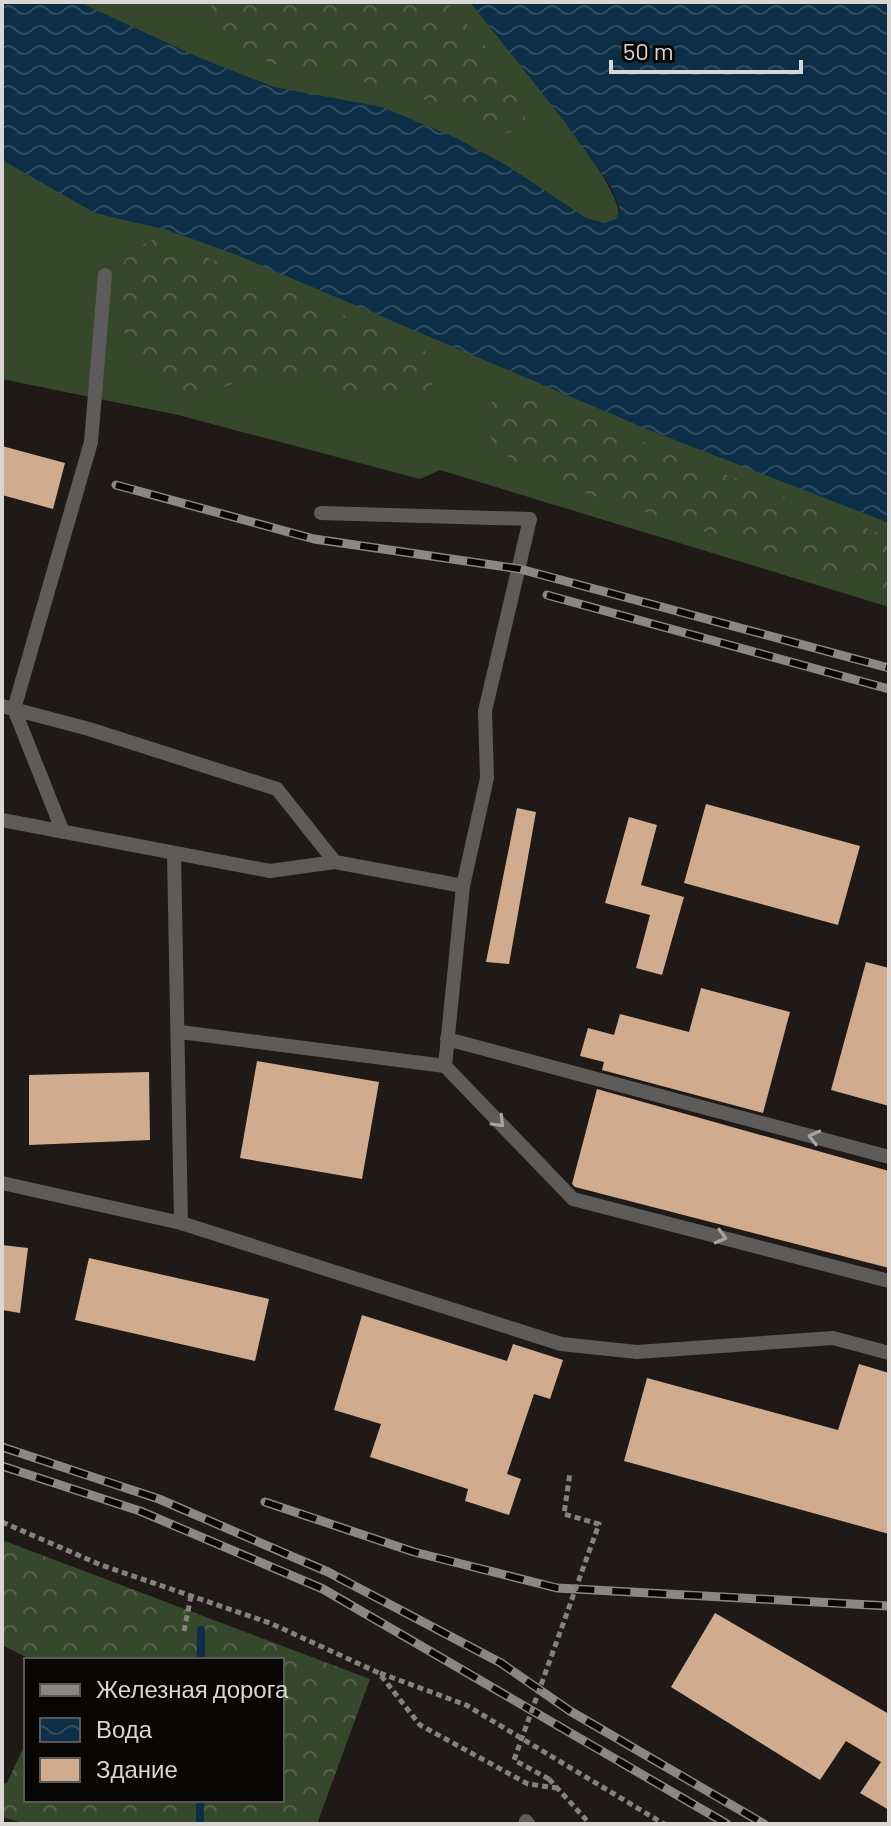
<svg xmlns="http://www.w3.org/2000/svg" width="891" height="1826" font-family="Barlow,sans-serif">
  <defs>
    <pattern id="forest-crowns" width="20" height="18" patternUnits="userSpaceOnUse" patternTransform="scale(2)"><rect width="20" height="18" fill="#35482c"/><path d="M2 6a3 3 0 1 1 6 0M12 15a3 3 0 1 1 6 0" fill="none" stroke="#52624a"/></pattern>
    <pattern id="water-waves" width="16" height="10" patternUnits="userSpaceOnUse" patternTransform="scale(2)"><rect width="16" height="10" fill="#0c2f47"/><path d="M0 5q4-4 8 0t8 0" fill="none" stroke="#2f4c61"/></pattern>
  </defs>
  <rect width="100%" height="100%" fill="#1f1a17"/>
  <!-- grass -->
  <path fill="#35482c" d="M 2,2 L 470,2 C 495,32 624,185 618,214 L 889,492 L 889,607 L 440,470 L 420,479 L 178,415 L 2,379 Z"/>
  <!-- forest -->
  <path fill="url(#forest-crowns)" d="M 211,2 L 446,2 C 471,29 527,86 525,123 C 499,149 469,121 443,108 C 424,99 406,91 385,86 C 335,75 212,71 211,2 Z
    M 156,239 L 171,242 L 420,348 L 435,358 L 440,375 C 410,427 315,374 268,376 C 237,377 205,402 174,387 C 121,363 84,261 156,239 Z
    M 507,392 L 534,395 L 667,452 L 889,537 L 889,591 L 557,484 C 525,473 445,424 507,392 Z
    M 2,1540 L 370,1679 L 317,1824 L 26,1824 L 2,1817 L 2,1784 L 7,1783 L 26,1742 L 26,1800 L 282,1800 L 282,1660 L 32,1660 L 2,1645 Z"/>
  <!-- water -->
  <path fill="url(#water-waves)" d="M 2,2 L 79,2 L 198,57 L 274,87 L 382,107 L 456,138 L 506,165 L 586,218 L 605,223 L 616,219 L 620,209 L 611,187 L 564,121 L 470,2 L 889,2 L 889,523 L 649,430 L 237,255 L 167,230 L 95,213 L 2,160 Z"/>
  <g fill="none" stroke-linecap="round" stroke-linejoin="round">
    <!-- stream -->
    <path stroke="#0c2f47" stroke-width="8" d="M 201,1660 L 201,1630
      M 200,1824 L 200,1800"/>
  </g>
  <!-- building -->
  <path fill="#d0ab8e" d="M 2,446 L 65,463 L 53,509 L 2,495 Z
    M 706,804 L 860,846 L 838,925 L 684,883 Z
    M 517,808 L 536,812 L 509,964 L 486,962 Z
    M 629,817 L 657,825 L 641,885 L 684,897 L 662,975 L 636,968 L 650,915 L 605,903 Z
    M 866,962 L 889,968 L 889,1106 L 831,1090 Z
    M 701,988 L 790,1012 L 763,1113 L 602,1070 L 604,1062 L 580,1056 L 588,1028 L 614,1035 L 620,1014 L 689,1032 Z
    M 257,1061 L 379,1082 L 362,1179 L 240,1158 Z
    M 149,1072 L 150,1140 L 29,1145 L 29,1075 Z
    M 597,1089 L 889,1171 L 889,1268 L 575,1187 L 572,1184 Z
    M 2,1245 L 28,1248 L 20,1313 L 2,1310 Z
    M 89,1258 L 269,1299 L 255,1361 L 75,1320 Z
    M 362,1315 L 507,1361 L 513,1344 L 563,1360 L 550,1399 L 534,1394 L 507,1474 L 521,1479 L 509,1515 L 465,1501 L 468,1489 L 370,1457 L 381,1424 L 334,1410 Z
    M 859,1364 L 889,1373 L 889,1534 L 624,1461 L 647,1378 L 838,1430 Z
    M 715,1613 L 889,1714 L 889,1810 L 860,1793 L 881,1762 L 846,1741 L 820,1780 L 671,1687 Z"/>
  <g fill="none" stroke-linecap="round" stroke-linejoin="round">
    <!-- path -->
    <path stroke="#85817e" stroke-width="5" stroke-dasharray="6 4" stroke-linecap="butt" d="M 2,1522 L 101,1565 L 270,1623 L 379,1673 L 420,1725 L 528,1784 L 557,1788
      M 184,1631 L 191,1596
      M 380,1673 L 466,1705 L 664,1824
      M 549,1779 L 590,1824"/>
    <!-- lane -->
    <path stroke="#5e5b5b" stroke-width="14" d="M 321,513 L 530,519 L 485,711 L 487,778 L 463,886
      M 2,706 L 89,729 L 277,789 L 335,862 L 463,886 L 445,1066
      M 2,820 L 270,871 L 335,862
      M 63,832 L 14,709 L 91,442 L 105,275
      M 174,853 L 181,1223
      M 180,1032 L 445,1066 L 573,1199 L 889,1281
      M 447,1039 L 889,1157
      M 2,1183 L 181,1223 L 561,1344 L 637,1352 L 833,1338 L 889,1353
      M 526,1821 L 528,1824"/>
    <defs>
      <path id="rail" d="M 116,485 L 314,539 L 520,569 L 889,668
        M 547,595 L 889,689
        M 2,1447 L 159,1499 L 328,1572 L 501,1663 L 570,1711 L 764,1824
        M 2,1466 L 140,1511 L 323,1589 L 727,1824
        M 265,1502 L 414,1552 L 557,1588 L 889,1606"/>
    </defs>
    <!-- rail casing -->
    <use href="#rail" stroke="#8b8784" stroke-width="9"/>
    <!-- rail -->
    <use href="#rail" stroke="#070605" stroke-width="6" stroke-dasharray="18" stroke-linecap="butt"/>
    <!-- path-bridge -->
    <path stroke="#85817e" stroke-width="5" stroke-dasharray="6 4" stroke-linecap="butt" d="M 549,1779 L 514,1760 L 599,1524 L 564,1514 L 570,1473"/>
  </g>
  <!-- one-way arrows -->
  <defs><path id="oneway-chevron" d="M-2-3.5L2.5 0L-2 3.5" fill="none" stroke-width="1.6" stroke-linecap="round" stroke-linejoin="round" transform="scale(2)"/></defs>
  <g stroke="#a8a5a4">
    <use href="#oneway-chevron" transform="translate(499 1122) rotate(46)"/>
    <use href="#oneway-chevron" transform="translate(814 1137) rotate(-165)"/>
    <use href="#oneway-chevron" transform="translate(721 1237) rotate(15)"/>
  </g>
  <!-- border -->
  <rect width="891" height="1826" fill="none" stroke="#dad6d4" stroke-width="8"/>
  <!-- legend -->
  <rect x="24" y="1658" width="260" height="144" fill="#070605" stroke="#5b5958" stroke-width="2"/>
  <rect x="40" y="1684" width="40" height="12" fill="#8b8784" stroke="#5b5958" stroke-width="2"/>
  <text x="96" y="1698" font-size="24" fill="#dad6d4">Железная дорога</text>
  <rect x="40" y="1718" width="40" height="24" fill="url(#water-waves)" stroke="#5b5958" stroke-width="2"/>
  <text x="96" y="1738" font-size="24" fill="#dad6d4">Вода</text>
  <rect x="40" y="1758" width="40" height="24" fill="#d0ab8e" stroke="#5b5958" stroke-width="2"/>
  <text x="96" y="1778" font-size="24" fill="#dad6d4">Здание</text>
  <!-- scale -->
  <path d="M611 60v12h190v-12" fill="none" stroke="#dad6d4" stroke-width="4"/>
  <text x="623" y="60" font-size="24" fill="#dad6d4" stroke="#070605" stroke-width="6" paint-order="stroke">50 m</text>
</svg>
